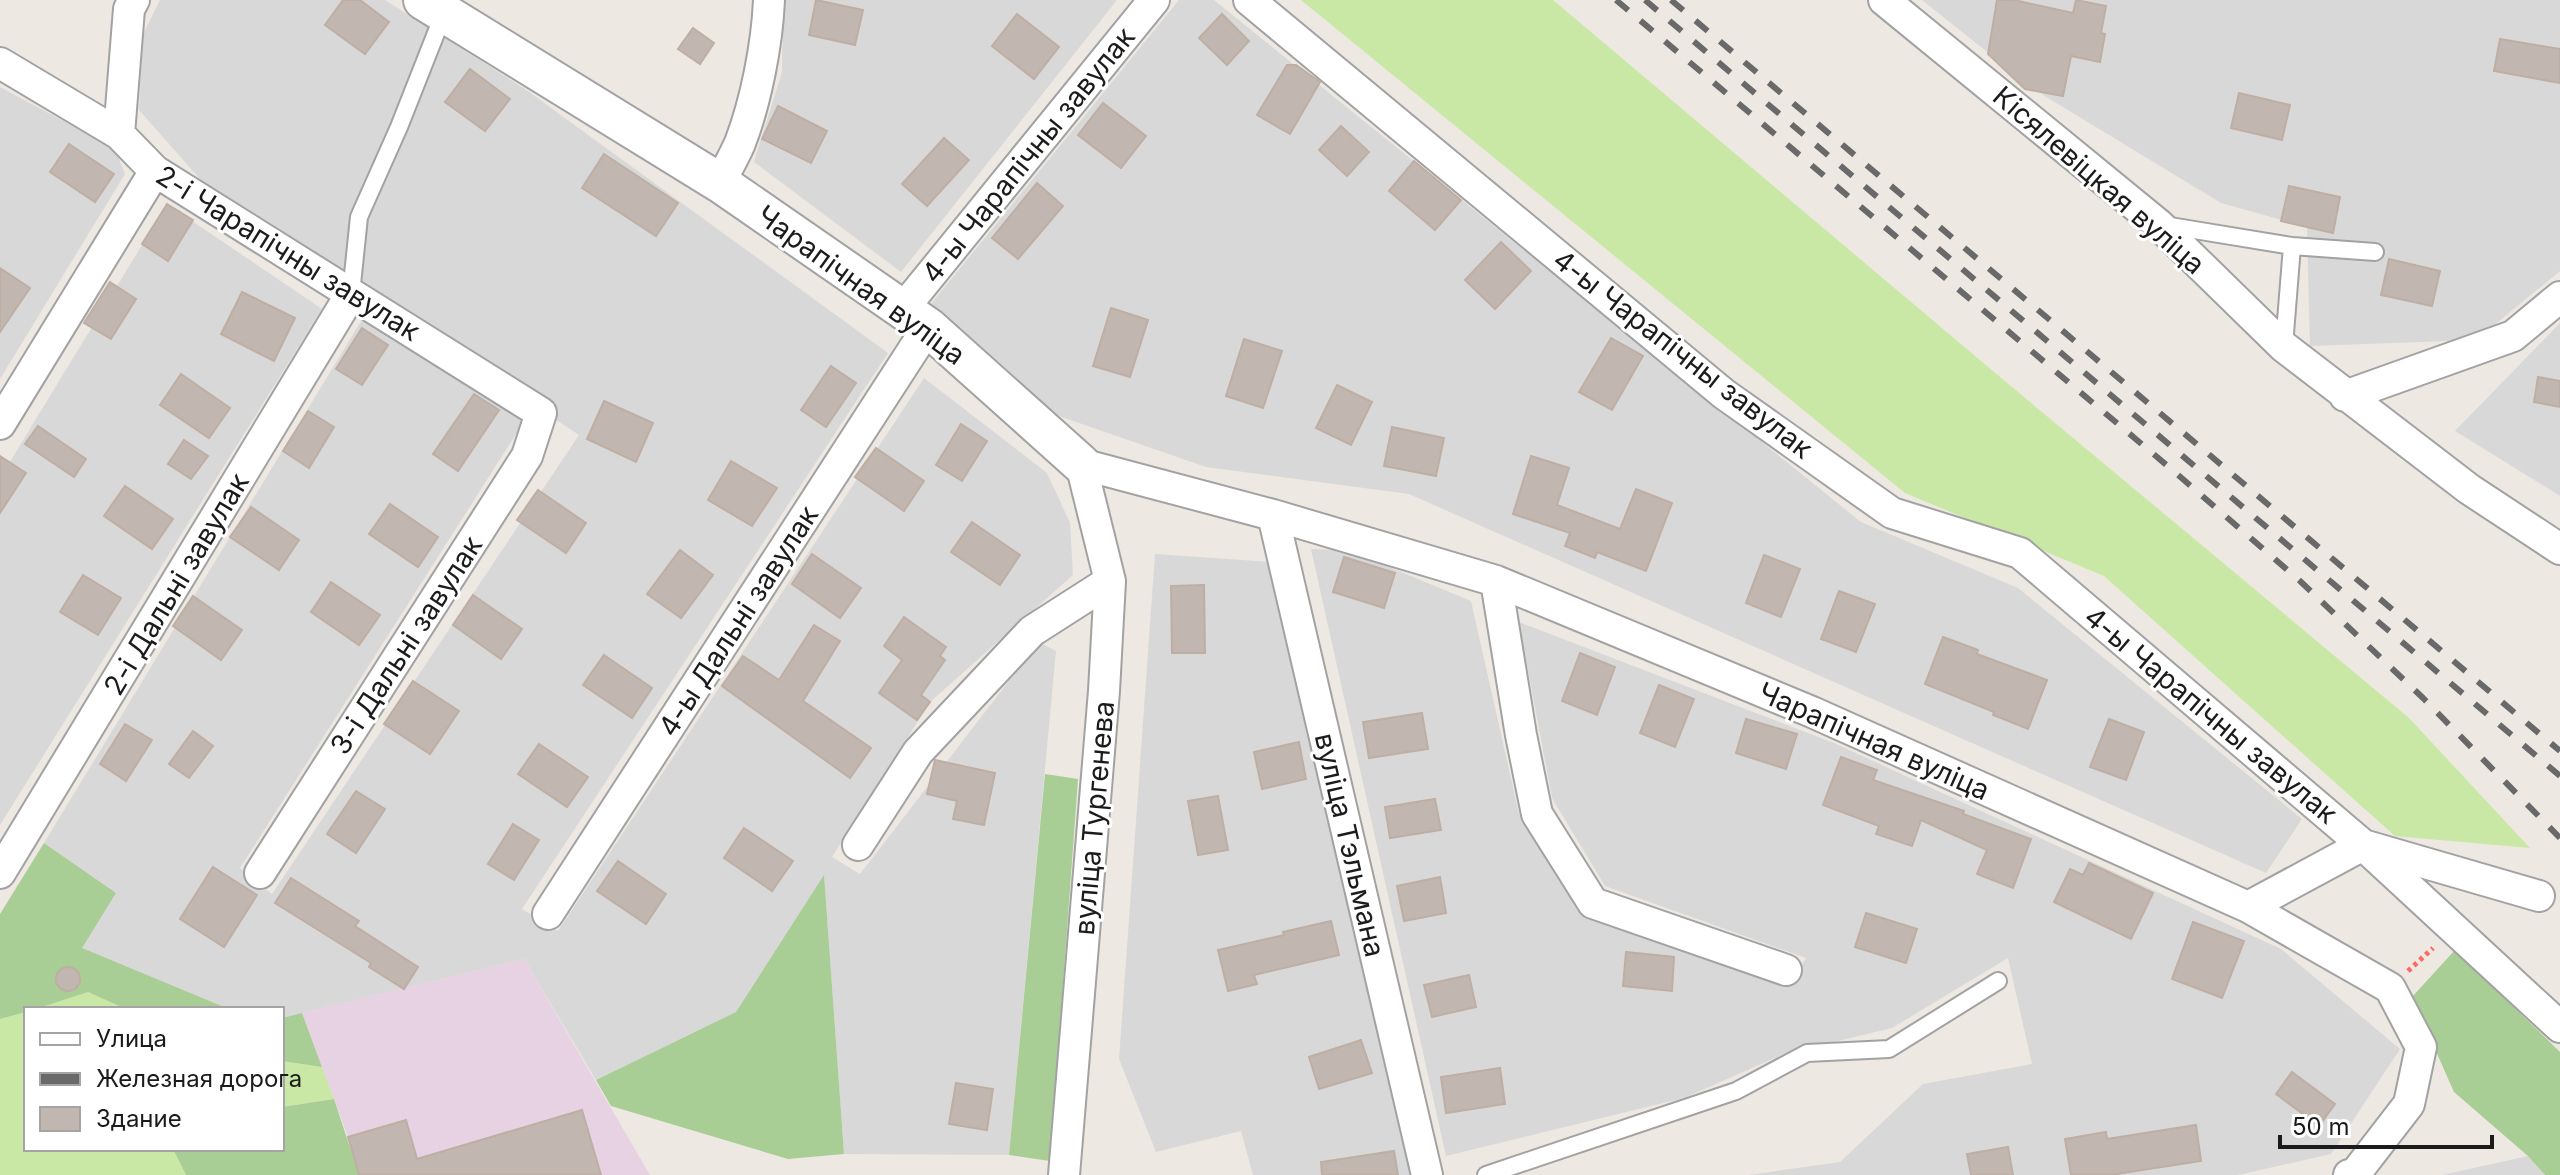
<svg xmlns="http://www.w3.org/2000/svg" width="2560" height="1175" font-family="Inter,sans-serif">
  <rect width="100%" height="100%" fill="#ede8e1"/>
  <!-- residential -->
  <path fill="#d9d8d8" d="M 160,0 L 385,0 L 525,89 L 888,353 L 522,909 L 558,931 L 924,378 L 1047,473 L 1070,523 L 1073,575 L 930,702 L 832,857 L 860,874 L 1039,642 L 1056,651 L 1009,1155 L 844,1154 L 824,876 L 736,1012 L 596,1080 L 524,959 L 282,1018 L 282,1009 L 229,1009 L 81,948 L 116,893 L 44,843 L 363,318 L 525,420 L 240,868 L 272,894 L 579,435 L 208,188 L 139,110 L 143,34 Z
    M 783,0 L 1117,0 L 901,272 L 754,162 L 782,72 Z
    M 1179,0 L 1214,0 L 1861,522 L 2018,588 L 2302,819 L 2266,873 L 1409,494 L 1206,467 L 1056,415 L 930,305 Z
    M 1922,0 L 2560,0 L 2560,271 L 2476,340 L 2310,346 L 2307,227 L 2221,203 L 2035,90 Z
    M 0,87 L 115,149 L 125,174 L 0,379 Z
    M 167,204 L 322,309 L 0,825 L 0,478 Z
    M 2560,323 L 2560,496 L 2455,431 Z
    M 1311,549 L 1348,550 L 1471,601 L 1519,814 L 1577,906 L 1790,985 L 1806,958 L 1605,886 L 1552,798 L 1519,622 L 1834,743 L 2281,949 L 2400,1049 L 2331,1154 L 2238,1175 L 1749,1175 L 1840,1162 L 1923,1084 L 2032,1064 L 2008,958 L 1892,1028 L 1784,1054 L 1684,1098 L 1446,1156 Z
    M 1155,554 L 1271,562 L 1410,1175 L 1253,1175 L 1241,1131 L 1156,1152 L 1119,1059 Z
    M 2528,1156 L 2545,1175 L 2442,1175 Z"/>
  <!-- industrial -->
  <path fill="#e6d2e3" d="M 524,959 L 650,1175 L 359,1175 L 348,1137 L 302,1013 Z"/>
  <!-- grass -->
  <path fill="#c9e8a5" d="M 1301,0 L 1553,0 L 1994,372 L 2409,718 L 2530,848 L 2395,836 L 2104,576 L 1905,493 Z
    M 88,992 L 126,1009 L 36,1009 Z
    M 26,1012 L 26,1149 L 173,1149 L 186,1175 L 0,1175 L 0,1019 Z
    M 282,1061 L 322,1067 L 334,1099 L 282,1107 Z"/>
  <!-- forest -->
  <path fill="#a8cd95" d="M 1045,774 L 1078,779 L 1050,1161 L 1009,1155 Z
    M 44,843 L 116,893 L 82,948 L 229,1009 L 126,1009 L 88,992 L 36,1009 L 26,1009 L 26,1012 L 0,1019 L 0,914 Z
    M 824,875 L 844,1154 L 788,1159 L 611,1106 L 596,1080 L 736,1012 Z
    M 2455,950 L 2560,1052 L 2560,1175 L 2545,1175 L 2528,1156 L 2454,1092 L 2412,997 Z
    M 302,1013 L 322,1067 L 282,1061 L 282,1018 Z
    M 334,1099 L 359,1175 L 186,1175 L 173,1149 L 282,1149 L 282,1107 Z"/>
  <!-- building -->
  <path fill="#c1b7b0" stroke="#beaea3" stroke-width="2" d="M 343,0 L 360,0 L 389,22 L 365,54 L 325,25 Z
    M 816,0 L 863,10 L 855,45 L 809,35 Z
    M 1997,0 L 2014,0 L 2073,13 L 2076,0 L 2106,6 L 2101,33 L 2105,34 L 2100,62 L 2071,56 L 2063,96 L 2025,89 L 1988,54 Z
    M 1017,14 L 1059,47 L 1034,79 L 992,46 Z
    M 1222,14 L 1249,41 L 1227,65 L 1199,38 Z
    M 693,28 L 714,43 L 700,64 L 678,49 Z
    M 2500,39 L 2560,49 L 2560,83 L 2494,71 Z
    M 1287,65 L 1296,65 L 1320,82 L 1290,134 L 1257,115 Z
    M 470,69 L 510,99 L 485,131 L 445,102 Z
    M 2239,93 L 2290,105 L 2282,140 L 2231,128 Z
    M 1103,103 L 1146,136 L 1121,168 L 1078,135 Z
    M 778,106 L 827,131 L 811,163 L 762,139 Z
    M 1341,126 L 1369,152 L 1347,176 L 1319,150 Z
    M 944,138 L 969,160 L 927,206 L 902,184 Z
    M 69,144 L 114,174 L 95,202 L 50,172 Z
    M 604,154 L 678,203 L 656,236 L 582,188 Z
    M 1414,161 L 1461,200 L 1435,230 L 1389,191 Z
    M 1037,183 L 1063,206 L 1018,259 L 992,238 Z
    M 2289,186 L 2340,197 L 2333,233 L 2281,221 Z
    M 167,204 L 193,220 L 168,261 L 142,244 Z
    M 1501,242 L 1531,271 L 1495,309 L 1465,280 Z
    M 2389,259 L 2440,271 L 2432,306 L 2381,295 Z
    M 0,268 L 30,288 L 0,332 Z
    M 110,282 L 136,299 L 111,339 L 84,323 Z
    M 242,292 L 295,318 L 274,361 L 221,334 Z
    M 1111,308 L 1148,320 L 1130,377 L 1093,366 Z
    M 362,328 L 388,345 L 362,385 L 336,369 Z
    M 1611,338 L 1643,356 L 1612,410 L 1579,392 Z
    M 1244,339 L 1282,351 L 1263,408 L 1226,396 Z
    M 831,366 L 856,383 L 826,427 L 801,410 Z
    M 181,374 L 230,408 L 209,438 L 160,405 Z
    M 2538,377 L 2560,381 L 2560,407 L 2534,402 Z
    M 1337,385 L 1372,402 L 1351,445 L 1316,428 Z
    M 474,394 L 499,410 L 458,471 L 433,454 Z
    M 604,401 L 653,423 L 636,462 L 587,439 Z
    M 308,411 L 334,427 L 309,468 L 283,451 Z
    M 961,424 L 987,441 L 962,481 L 936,465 Z
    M 38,426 L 86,459 L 74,477 L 25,444 Z
    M 1392,427 L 1444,438 L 1436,476 L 1384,466 Z
    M 184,440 L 208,456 L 191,479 L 168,464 Z
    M 876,448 L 924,481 L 904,511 L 855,477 Z
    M 0,456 L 26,473 L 0,513 Z
    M 1531,456 L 1569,468 L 1557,505 L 1620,529 L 1636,489 L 1672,503 L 1646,571 L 1597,552 L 1595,558 L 1565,546 L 1570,533 L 1513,514 Z
    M 731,461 L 777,488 L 752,526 L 708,500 Z
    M 125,486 L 173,519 L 152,549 L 104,516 Z
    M 538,490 L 586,523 L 566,553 L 517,520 Z
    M 390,504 L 438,537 L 418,567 L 369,534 Z
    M 251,507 L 299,540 L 279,570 L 230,537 Z
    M 972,522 L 1020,555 L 1000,585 L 951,552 Z
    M 680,550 L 713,575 L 681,618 L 647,594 Z
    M 812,554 L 861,588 L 840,618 L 792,584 Z
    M 1764,555 L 1800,569 L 1781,617 L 1746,603 Z
    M 1344,557 L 1395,573 L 1384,608 L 1333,592 Z
    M 83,575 L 121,598 L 98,635 L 60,612 Z
    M 331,582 L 380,615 L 359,645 L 311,612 Z
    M 1204,585 L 1205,653 L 1172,653 L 1171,586 Z
    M 1839,591 L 1875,604 L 1856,652 L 1821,639 Z
    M 473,595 L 522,629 L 501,659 L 453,625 Z
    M 193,596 L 242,630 L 221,660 L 173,626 Z
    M 904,617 L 946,647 L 940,656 L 945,660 L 921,695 L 930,702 L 917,720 L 879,693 L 902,660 L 884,646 Z
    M 814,625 L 840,641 L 803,701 L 871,748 L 850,778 L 722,686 L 743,656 L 779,680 Z
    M 1943,637 L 1978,650 L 1977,654 L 2047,680 L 2028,729 L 1993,715 L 1994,712 L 1925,684 Z
    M 1580,653 L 1615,667 L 1597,715 L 1562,701 Z
    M 604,655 L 652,688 L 632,718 L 583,685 Z
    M 413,681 L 459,711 L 430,754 L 384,724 Z
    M 1659,685 L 1694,699 L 1675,747 L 1640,733 Z
    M 1422,713 L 1428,749 L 1369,758 L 1363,722 Z
    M 1746,719 L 1797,734 L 1786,769 L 1736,753 Z
    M 2109,719 L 2144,732 L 2126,780 L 2090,767 Z
    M 125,724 L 152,740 L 126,781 L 100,764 Z
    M 193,731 L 213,746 L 189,778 L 169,764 Z
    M 1299,742 L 1306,779 L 1262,789 L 1254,752 Z
    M 539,744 L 588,777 L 567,807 L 518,774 Z
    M 1841,757 L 1877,770 L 1873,780 L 1964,811 L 1963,814 L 2031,839 L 2013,888 L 1977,874 L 1987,850 L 1921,820 L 1912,846 L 1876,834 L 1879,826 L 1823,805 Z
    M 935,760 L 995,773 L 984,825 L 953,819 L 957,801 L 927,794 Z
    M 356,791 L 385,809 L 356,853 L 327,834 Z
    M 1218,796 L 1228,850 L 1198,855 L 1188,801 Z
    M 1435,799 L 1441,830 L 1390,838 L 1385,807 Z
    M 513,824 L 539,840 L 514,880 L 488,864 Z
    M 744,828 L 793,861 L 772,891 L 724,858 Z
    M 618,861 L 666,894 L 646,924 L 597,891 Z
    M 2089,863 L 2153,893 L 2131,939 L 2054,902 L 2070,869 L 2083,875 Z
    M 213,867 L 257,895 L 224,947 L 180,919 Z
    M 1440,877 L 1446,913 L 1404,921 L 1397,886 Z
    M 291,878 L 359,921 L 355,926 L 418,967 L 404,989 L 369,967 L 371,963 L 275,903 Z
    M 1866,913 L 1917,929 L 1906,963 L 1855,947 Z
    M 1331,921 L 1339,955 L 1254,975 L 1257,984 L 1228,991 L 1218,950 L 1284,935 L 1283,932 Z
    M 2193,922 L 2244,941 L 2222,998 L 2172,979 Z
    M 1626,952 L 1674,957 L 1672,991 L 1623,986 Z
    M56 979a12 12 0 1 1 24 0a12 12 0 1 1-24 0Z
    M 1469,975 L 1476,1007 L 1432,1017 L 1424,985 Z
    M 1361,1040 L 1372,1073 L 1319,1089 L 1309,1057 Z
    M 1500,1068 L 1505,1104 L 1446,1113 L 1441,1077 Z
    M 2292,1072 L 2335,1104 L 2319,1126 L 2276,1094 Z
    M 956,1083 L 993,1089 L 987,1130 L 949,1124 Z
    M 582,1110 L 601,1175 L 359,1175 L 348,1137 L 406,1120 L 417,1159 Z
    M 2196,1125 L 2201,1161 L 2110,1175 L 2071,1175 L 2065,1139 L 2106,1132 L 2107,1139 Z
    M 2008,1147 L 2013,1175 L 1971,1175 L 1967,1154 Z
    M 1394,1151 L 1398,1175 L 1322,1175 L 1321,1162 Z"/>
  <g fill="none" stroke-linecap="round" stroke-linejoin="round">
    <defs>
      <path id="service" d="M 2164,225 L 2292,246 L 2375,252
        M 351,294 L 359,217 L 399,127 L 444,13
        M 2284,346 L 2292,246
        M 1486,1175 L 1736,1091 L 1807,1053 L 1889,1049 L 1998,981"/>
      <path id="minor" d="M 1249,0 L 1724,394 L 1892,513 L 2020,553 L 2363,845 L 2560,1027
        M 1884,0 L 2158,224 L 2284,347 L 2469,489 L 2560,549
        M 0,63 L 119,134 L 155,171 L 541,413 L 527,456 L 260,873
        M 119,134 L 129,9 L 134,0
        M 720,183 C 726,170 734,157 740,143 C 756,101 767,45 769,0
        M 902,310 L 1154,0
        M 2345,396 L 2513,336 L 2560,297
        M 0,424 L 155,171
        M 1273,515 L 1427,1175
        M 1496,581 L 1521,735 L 1537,814 L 1593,903 L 1786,970
        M 858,845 L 918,752 L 1032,631 L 1110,581
        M 0,873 L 351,294
        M 2248,907 L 2363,845 L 2539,896
        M 548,914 L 928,327
        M 1064,1175 L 1104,691 L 1110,581 L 1081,464 L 1273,515 L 1496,581 L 1812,712 L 2248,907 L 2390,988 L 2421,1047 L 2409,1104 L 2355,1174 L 2349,1175"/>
      <path id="tertiary" d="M 423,0 L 720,183 L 928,327 L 1081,464"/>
    </defs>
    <!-- service casing -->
    <use href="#service" stroke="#a2a2a2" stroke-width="20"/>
    <!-- minor casing -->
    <use href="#minor" stroke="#a2a2a2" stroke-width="34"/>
    <!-- tertiary casing -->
    <use href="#tertiary" stroke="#a2a2a2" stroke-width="42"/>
    <!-- path -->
    <path stroke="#fa6d65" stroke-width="5" stroke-dasharray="4 4" stroke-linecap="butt" d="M 2408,971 L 2433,948"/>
    <!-- service -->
    <use href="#service" stroke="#fff" stroke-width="16"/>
    <!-- minor -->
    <use href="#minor" stroke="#fff" stroke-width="30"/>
    <!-- tertiary -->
    <use href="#tertiary" stroke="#fff" stroke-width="38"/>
    <!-- rail -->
    <path stroke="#696969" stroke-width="6" stroke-dasharray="16 16" stroke-linecap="butt" d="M 1616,0 L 2170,468 L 2300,581 L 2423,698 L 2560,838
      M 1645,0 L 2560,776
      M 1671,0 L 2560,751"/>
  </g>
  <g text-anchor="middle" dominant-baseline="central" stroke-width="6" stroke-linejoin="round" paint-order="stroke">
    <!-- street labels -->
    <g font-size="28" fill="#1b1b1b" stroke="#fff">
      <text transform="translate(1028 155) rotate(-51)">4-ы Чарапічны завулак</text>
      <text transform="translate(2099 180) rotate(41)">Кісялевіцкая вуліца</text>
      <text transform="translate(288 253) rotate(32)">2-і Чарапічны завулак</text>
      <text transform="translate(861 285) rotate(36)">Чарапічная вуліца</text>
      <text transform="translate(1683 354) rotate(38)">4-ы Чарапічны завулак</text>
      <text transform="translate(176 584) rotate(-59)">2-і Дальні завулак</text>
      <text transform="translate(738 621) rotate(-57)">4-ы Дальні завулак</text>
      <text transform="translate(406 645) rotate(-57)">3-і Дальні завулак</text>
      <text transform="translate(2211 715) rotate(40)">4-ы Чарапічны завулак</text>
      <text transform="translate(1874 741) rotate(24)">Чарапічная вуліца</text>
      <text transform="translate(1094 818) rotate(-85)">вуліца Тургенева</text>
      <text transform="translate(1350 845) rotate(77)">вуліца Тэльмана</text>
    </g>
  </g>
  <!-- legend -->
  <rect x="24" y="1007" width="260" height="144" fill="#ffffff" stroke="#a4a4a4" stroke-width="2"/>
  <rect x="40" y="1033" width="40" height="12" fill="#ffffff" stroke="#a4a4a4" stroke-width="2"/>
  <text x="96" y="1047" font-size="24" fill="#1b1b1b">Улица</text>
  <rect x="40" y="1073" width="40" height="12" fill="#696969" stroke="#a4a4a4" stroke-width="2"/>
  <text x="96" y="1087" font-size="24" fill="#1b1b1b">Железная дорога</text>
  <rect x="40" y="1107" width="40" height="24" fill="#c1b7b0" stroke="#a4a4a4" stroke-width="2"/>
  <text x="96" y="1127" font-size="24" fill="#1b1b1b">Здание</text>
  <!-- scale -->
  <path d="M2280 1135v12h212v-12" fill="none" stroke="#1b1b1b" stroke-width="4"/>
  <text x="2292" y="1135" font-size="24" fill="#1b1b1b" stroke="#ffffff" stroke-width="6" paint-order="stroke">50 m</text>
</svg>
